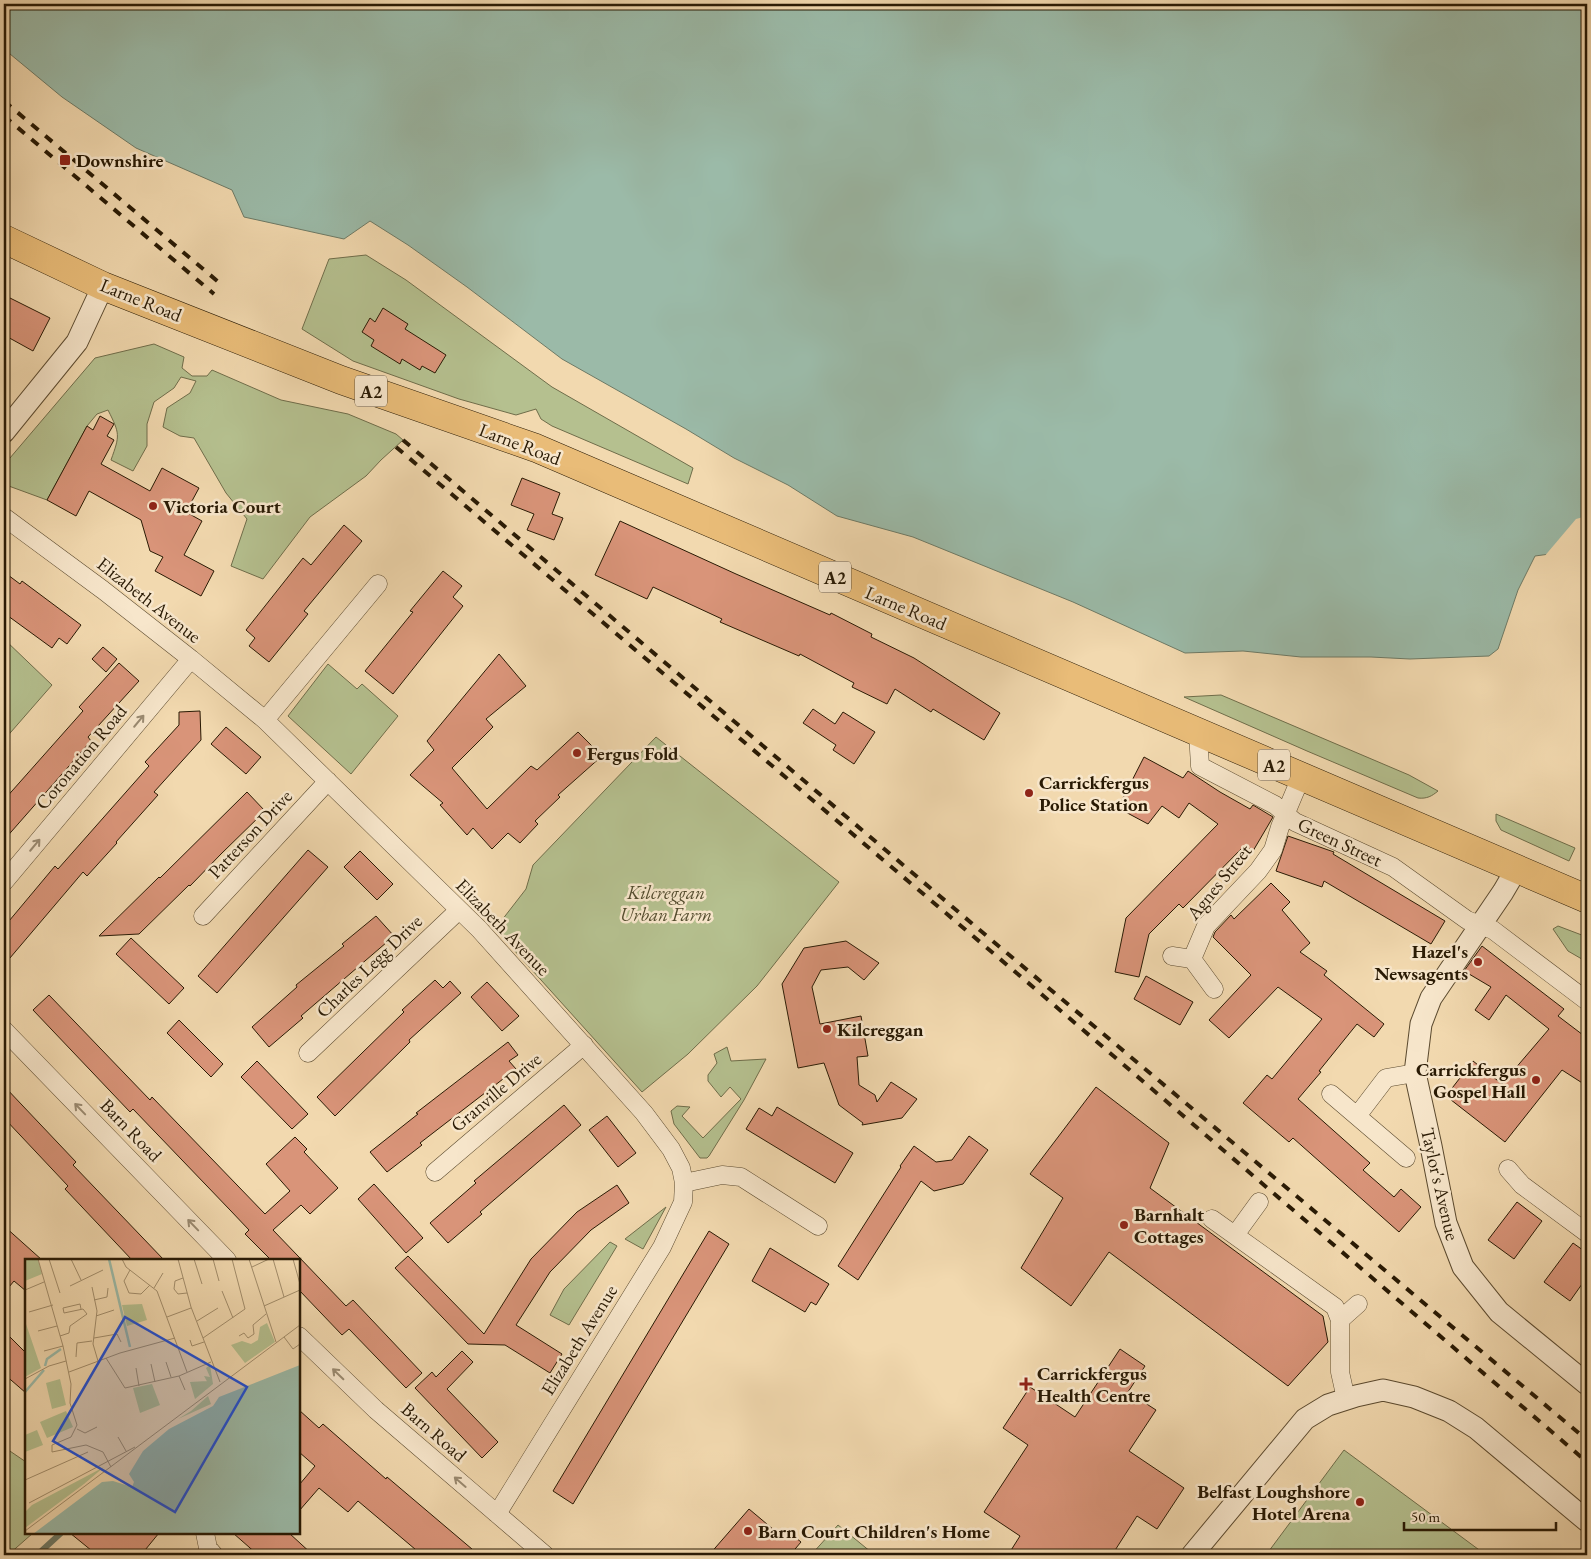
<svg xmlns="http://www.w3.org/2000/svg" width="1591" height="1559" font-family="'EB Garamond',serif">
  <rect width="100%" height="100%" fill="#f2d9af"/>
  <filter id="stains"><feTurbulence type="fractalNoise" baseFrequency=".004" numOctaves="4"/><feColorMatrix values="0 0 0 0 .2 0 0 0 0 .09 0 0 0 0 .02 0 0 0 .5 -.17"/></filter>
  <radialGradient id="worn" r=".72"><stop offset=".6" stop-color="#630" stop-opacity="0"/><stop offset="1" stop-color="#630" stop-opacity=".3"/></radialGradient>
  <!-- green -->
  <path fill="#b5c08f" stroke="#6f6d4a" d="M 366,255 L 406,280 L 552,387 L 693,468 L 688,484 L 552,426 L 541,419 L 536,409 L 516,415 L 459,399 L 353,361 L 302,329 L 329,259 Z
    M 154,344 L 184,357 L 182,368 L 192,376 L 207,376 L 212,370 L 281,400 L 348,414 L 396,434 L 403,440 L 381,460 L 366,476 L 310,517 L 263,579 L 231,566 L 247,519 L 226,493 L 194,438 L 180,436 L 163,427 L 167,408 L 190,393 L 196,381 L 181,377 L 174,388 L 154,402 L 147,424 L 147,446 L 133,471 L 111,460 C 120,435 120,434 108,410 L 97,414 L 87,426 L 47,500 L 6,485 L 4,483 L 4,465 L 95,358 Z
    M 4,639 L 52,685 L 4,740 Z
    M 328,664 L 357,689 L 362,684 L 398,716 L 351,774 L 288,716 Z
    M 1221,695 L 1409,775 L 1438,791 C 1432,796 1427,799 1418,798 L 1307,751 L 1184,697 Z
    M 656,737 L 839,882 L 757,986 L 688,1054 L 642,1092 L 495,929 L 526,889 L 533,865 Z
    M 1496,814 L 1575,848 L 1569,861 L 1501,830 L 1496,821 Z
    M 1558,926 L 1587,937 L 1587,962 L 1568,951 L 1553,929 Z
    M 727,1047 L 731,1061 L 766,1059 L 744,1100 L 709,1156 L 707,1158 L 700,1158 L 674,1124 L 671,1111 L 677,1106 L 690,1107 L 682,1116 L 703,1138 L 741,1099 L 730,1087 L 721,1097 L 708,1081 L 708,1075 L 717,1063 L 714,1054 Z
    M 666,1207 L 643,1249 L 625,1239 Z
    M 610,1242 L 617,1246 L 569,1325 L 550,1315 L 564,1289 Z
    M 4,1447 L 26,1462 L 26,1533 L 33,1533 L 8,1555 L 4,1555 Z
    M 1344,1450 L 1486,1555 L 1266,1555 Z
    M 838,1525 L 871,1552 L 868,1555 L 811,1555 Z"/>
  <!-- water -->
  <path fill="#9bbaa8" stroke="#6d7a66" d="M 4,4 L 1587,4 L 1587,549 L 1535,556 L 1518,590 L 1498,649 L 1489,656 L 1410,659 L 1371,657 L 1301,657 L 1243,651 L 1185,653 L 1073,602 L 913,537 L 837,516 L 788,485 L 734,458 L 686,429 L 562,359 L 467,287 L 408,245 L 370,221 L 344,239 L 244,217 L 232,190 L 136,148 L 62,97 L 4,49 Z"/>
  <!-- pier -->
  <path fill="#f2d9af" d="M 1587,516 L 1587,552 L 1543,558 L 1576,519 Z"/>
  <g fill="none" stroke-linecap="round" stroke-linejoin="round">
    <!-- stream -->
    <path stroke="#6d7a66" stroke-width="6" d="M 37,1555 L 61,1533"/>
  </g>
  <!-- building -->
  <path fill="#d99479" stroke="#291a04" d="M 4,295 L 50,318 L 33,351 L 4,335 Z
    M 383,308 L 408,324 L 405,329 L 446,355 L 435,373 L 422,366 L 420,370 L 402,359 L 400,364 L 371,346 L 374,340 L 362,332 L 370,318 L 375,322 Z
    M 100,416 L 114,424 L 107,436 L 114,440 L 101,464 L 150,491 L 162,468 L 199,488 L 186,512 L 202,521 L 184,555 L 214,571 L 201,596 L 155,571 L 163,557 L 150,551 L 141,520 L 89,491 L 76,516 L 47,500 L 87,426 L 93,430 Z
    M 522,478 L 560,493 L 552,514 L 563,518 L 554,540 L 527,530 L 534,514 L 511,505 Z
    M 620,521 L 736,574 L 830,615 L 831,613 L 872,634 L 871,637 L 914,658 L 1000,713 L 984,740 L 933,709 L 931,712 L 895,689 L 887,704 L 852,687 L 854,683 L 800,654 L 799,656 L 720,622 L 722,619 L 653,587 L 647,599 L 595,575 Z
    M 344,525 L 362,541 L 304,611 L 308,614 L 269,662 L 249,646 L 255,638 L 246,630 L 303,558 L 311,565 Z
    M 443,571 L 462,586 L 453,597 L 463,606 L 393,694 L 365,671 L 413,612 L 410,611 Z
    M 4,572 L 20,584 L 22,581 L 81,625 L 67,644 L 59,638 L 52,648 L 4,613 Z
    M 103,647 L 117,659 L 106,672 L 92,659 Z
    M 499,654 L 526,686 L 486,719 L 493,727 L 452,768 L 487,809 L 531,766 L 537,770 L 578,732 L 602,756 L 558,795 L 560,797 L 535,821 L 538,824 L 520,843 L 508,833 L 492,849 L 473,828 L 467,835 L 440,805 L 443,803 L 410,775 L 434,750 L 427,741 Z
    M 119,663 L 139,681 L 88,737 L 91,741 L 4,840 L 4,800 L 83,711 L 79,707 Z
    M 813,709 L 835,724 L 843,712 L 875,732 L 854,764 L 833,750 L 836,745 L 803,723 Z
    M 200,711 L 201,740 L 154,792 L 158,795 L 116,842 L 117,843 L 87,876 L 83,872 L 4,965 L 4,927 L 55,866 L 58,869 L 149,766 L 145,762 L 179,725 L 179,712 Z
    M 226,727 L 261,757 L 246,774 L 211,744 Z
    M 1144,757 L 1183,778 L 1188,771 L 1220,792 L 1250,809 L 1253,805 L 1273,817 L 1253,851 L 1244,846 L 1183,908 L 1179,904 L 1149,934 L 1139,977 L 1115,972 L 1126,918 L 1218,824 L 1189,803 L 1179,818 L 1162,806 L 1148,824 L 1118,808 Z
    M 247,792 L 265,811 L 221,854 L 190,886 L 189,885 L 139,934 L 99,936 L 159,877 L 160,878 Z
    M 1288,836 L 1334,852 L 1333,854 L 1445,921 L 1431,944 L 1324,881 L 1322,887 L 1276,871 Z
    M 308,850 L 328,867 L 217,993 L 198,976 Z
    M 360,851 L 393,884 L 377,900 L 344,867 Z
    M 1271,883 L 1290,902 L 1282,910 L 1310,943 L 1300,952 L 1327,971 L 1324,975 L 1384,1024 L 1374,1037 L 1357,1024 L 1319,1071 L 1321,1072 L 1298,1099 L 1370,1163 L 1363,1170 L 1394,1197 L 1401,1189 L 1421,1207 L 1399,1232 L 1293,1138 L 1289,1142 L 1243,1103 L 1267,1075 L 1272,1079 L 1322,1019 L 1278,987 L 1229,1038 L 1209,1020 L 1251,975 L 1213,937 L 1215,932 L 1231,915 L 1234,919 Z
    M 376,916 L 394,936 L 301,1016 L 303,1018 L 269,1047 L 252,1027 L 297,987 L 296,985 L 344,946 L 342,944 Z
    M 131,938 L 184,988 L 169,1004 L 116,954 Z
    M 846,941 L 879,963 L 864,980 L 848,967 L 821,970 L 812,987 L 820,1024 L 861,1016 L 868,1056 L 857,1057 L 859,1085 L 875,1095 L 877,1102 L 891,1082 L 917,1099 L 902,1118 L 862,1125 L 863,1123 L 839,1105 L 824,1063 L 798,1068 L 782,984 L 804,948 Z
    M 1482,946 L 1564,1009 L 1558,1016 L 1587,1038 L 1587,1086 L 1562,1070 L 1505,1142 L 1446,1096 L 1473,1061 L 1502,1084 L 1549,1029 L 1506,995 L 1489,1020 L 1475,1010 L 1491,987 L 1464,971 Z
    M 1146,976 L 1193,1002 L 1180,1025 L 1134,999 Z
    M 435,980 L 443,988 L 450,981 L 461,993 L 409,1040 L 410,1042 L 335,1116 L 317,1097 L 404,1012 L 402,1010 Z
    M 487,982 L 519,1016 L 502,1031 L 471,997 Z
    M 49,995 L 150,1100 L 152,1097 L 265,1214 L 290,1191 L 266,1164 L 295,1137 L 307,1149 L 304,1152 L 338,1188 L 310,1214 L 301,1205 L 273,1230 L 346,1306 L 353,1300 L 422,1373 L 406,1388 L 349,1329 L 342,1335 L 299,1290 L 299,1260 L 271,1260 L 245,1234 L 249,1230 L 230,1210 L 133,1109 L 130,1112 L 33,1010 Z
    M 179,1020 L 223,1064 L 211,1077 L 167,1033 Z
    M 508,1042 L 518,1055 L 509,1061 L 516,1069 L 420,1143 L 422,1145 L 387,1172 L 370,1152 L 418,1114 L 416,1113 Z
    M 257,1061 L 308,1114 L 292,1129 L 241,1077 Z
    M 4,1086 L 76,1162 L 73,1165 L 164,1260 L 132,1260 L 65,1189 L 68,1186 L 4,1118 Z
    M 1096,1087 L 1169,1143 L 1150,1188 L 1323,1316 L 1328,1342 L 1288,1386 L 1109,1252 L 1071,1306 L 1021,1268 L 1063,1198 L 1030,1174 Z
    M 564,1105 L 581,1125 L 480,1212 L 482,1214 L 448,1243 L 430,1223 L 476,1183 L 474,1181 Z
    M 777,1107 L 853,1153 L 835,1183 L 746,1129 L 759,1108 L 772,1116 Z
    M 607,1116 L 636,1153 L 618,1167 L 589,1130 Z
    M 969,1136 L 988,1150 L 963,1184 L 934,1191 L 921,1181 L 858,1280 L 838,1266 L 901,1167 L 900,1166 L 914,1146 L 936,1162 L 952,1160 Z
    M 374,1184 L 423,1238 L 406,1253 L 358,1199 Z
    M 617,1185 L 629,1203 L 591,1230 L 550,1272 L 516,1325 L 562,1354 L 550,1373 L 505,1345 L 468,1344 L 395,1268 L 408,1256 L 484,1334 L 531,1259 L 577,1212 Z
    M 1517,1202 L 1542,1221 L 1514,1259 L 1488,1240 Z
    M 4,1226 L 42,1260 L 26,1260 L 26,1291 L 14,1281 L 4,1293 Z
    M 709,1231 L 729,1244 L 573,1504 L 553,1491 Z
    M 1573,1243 L 1587,1253 L 1587,1277 L 1570,1301 L 1544,1282 Z
    M 770,1248 L 829,1284 L 816,1305 L 811,1302 L 805,1312 L 752,1281 Z
    M 4,1331 L 26,1353 L 26,1393 L 4,1374 Z
    M 1120,1349 L 1145,1366 L 1128,1392 L 1156,1410 L 1129,1451 L 1184,1488 L 1157,1529 L 1137,1516 L 1112,1555 L 1008,1555 L 1020,1536 L 984,1512 L 1028,1445 L 1003,1428 L 1030,1387 L 1075,1417 Z
    M 462,1351 L 473,1362 L 447,1389 L 498,1442 L 482,1458 L 415,1388 L 432,1372 L 436,1377 Z
    M 299,1410 L 319,1428 L 323,1424 L 386,1479 L 387,1477 L 479,1555 L 422,1555 L 358,1501 L 348,1512 L 319,1488 L 299,1511 L 299,1485 L 315,1466 L 299,1452 Z
    M 749,1509 L 780,1535 L 785,1529 L 801,1542 L 790,1555 L 709,1555 Z
    M 70,1533 L 159,1533 L 141,1555 L 97,1555 Z
    M 233,1533 L 289,1533 L 313,1555 L 258,1555 Z"/>
  <g fill="none" stroke-linecap="round" stroke-linejoin="round">
    <defs>
      <path id="minor" d="M 4,517 L 103,590 L 191,659 L 265,720 L 479,929 L 644,1113 L 671,1149 L 681,1168 L 684,1183 L 683,1202 L 662,1247 L 497,1514
        M 265,720 L 378,584
        M 1198,732 L 1200,766 L 1275,805 L 1295,822 L 1393,867 L 1467,920 L 1493,930 L 1587,1001
        M 4,882 L 191,659
        M 203,916 L 328,781
        M 1172,956 L 1192,959 L 1214,989
        M 1192,959 L 1206,926 L 1258,871 L 1273,850 L 1280,827 L 1301,777
        M 4,1030 L 227,1260
        M 308,1053 L 459,910
        M 1331,1094 L 1406,1158
        M 1357,1116 L 1386,1078 L 1415,1073
        M 1508,1169 L 1522,1185 L 1587,1233
        M 435,1172 L 584,1045
        M 684,1183 L 722,1175 L 741,1177 L 818,1226
        M 1212,1219 L 1335,1307 L 1340,1320 L 1340,1372 L 1346,1399
        M 1235,1235 L 1259,1202
        M 1340,1320 L 1358,1304
        M 299,1336 L 376,1410 L 545,1555
        M 205,1533 L 208,1548 L 214,1555"/>
      <path id="tertiary" d="M 4,432 L 77,342 L 103,286
        M 1517,868 L 1503,892 L 1431,998 L 1421,1024 L 1415,1073 L 1431,1146 L 1446,1223 L 1463,1267 L 1499,1312 L 1587,1384
        M 1192,1555 L 1305,1419 L 1328,1405 L 1356,1396 L 1383,1390 L 1414,1397 L 1449,1411 L 1476,1428 L 1587,1521"/>
      <path id="primary" d="M 4,239 L 103,286 L 341,380 L 536,448 L 1587,899"/>
    </defs>
    <!-- minor casing -->
    <use href="#minor" stroke="#5b4a2f" stroke-width="19"/>
    <!-- tertiary casing -->
    <use href="#tertiary" stroke="#5b4a2f" stroke-width="23"/>
    <!-- primary casing -->
    <use href="#primary" stroke="#291a04" stroke-width="29"/>
    <!-- minor -->
    <use href="#minor" stroke="#f7e6cb" stroke-width="18"/>
    <!-- tertiary -->
    <use href="#tertiary" stroke="#f7e6cb" stroke-width="21"/>
    <!-- primary -->
    <use href="#primary" stroke="#e9bc78" stroke-width="28"/>
    <!-- rail -->
    <path stroke="#291a04" stroke-width="4" stroke-dasharray="9 9" stroke-linecap="butt" d="M 4,101 L 222,285
      M 4,116 L 214,294
      M 403,440 L 995,943 L 1587,1440
      M 396,447 L 1026,981 L 1587,1462"/>
  </g>
  <!-- one-way arrows -->
  <defs><path id="oneway-shaft" d="M-6 0H5M1.5-3L5.5 0L1.5 3" fill="none" stroke-width="1.6" stroke-linecap="round" stroke-linejoin="round" transform="scale(1.25)"/></defs>
  <g stroke="#9a8a71">
    <use href="#oneway-shaft" transform="translate(139 721) rotate(-50)"/>
    <use href="#oneway-shaft" transform="translate(35 845) rotate(-50)"/>
    <use href="#oneway-shaft" transform="translate(80 1109) rotate(-134)"/>
    <use href="#oneway-shaft" transform="translate(193 1225) rotate(-134)"/>
    <use href="#oneway-shaft" transform="translate(338 1374) rotate(-136)"/>
    <use href="#oneway-shaft" transform="translate(460 1482) rotate(-139)"/>
  </g>
  <!-- markers -->
  <g fill="#8f2418" stroke="#f7e6cb" stroke-width="2">
    <rect x="59" y="154" width="12" height="12" rx="2.5"/>
    <circle cx="153" cy="506" r="5"/>
    <circle cx="577" cy="753" r="5"/>
    <circle cx="1029" cy="793" r="5"/>
    <circle cx="1478" cy="962" r="5"/>
    <circle cx="827" cy="1029" r="5"/>
    <circle cx="1536" cy="1080" r="5"/>
    <circle cx="1124" cy="1225" r="5"/>
    <path d="M1023.5 1376.5h5v5h5v5h-5v5h-5v-5h-5v-5h5z"/>
    <circle cx="1360" cy="1502" r="5"/>
    <circle cx="748" cy="1531" r="5"/>
  </g>
  <g text-anchor="middle" dominant-baseline="central" stroke-width="5" stroke-linejoin="round" paint-order="stroke">
    <!-- shield labels -->
    <g fill="#f7e6cb" stroke="#675740" stroke-width="1">
      <rect x="355" y="375.5" width="32" height="31" rx="4"/>
      <rect x="819" y="561.5" width="32" height="31" rx="4"/>
      <rect x="1258" y="749.5" width="32" height="31" rx="4"/>
    </g>
    <g font-size="18" font-weight="bold" fill="#291a04">
      <text x="371" y="391">A2</text>
      <text x="835" y="577">A2</text>
      <text x="1274" y="765">A2</text>
    </g>
    <!-- poi labels -->
    <g font-size="19" font-weight="bold" fill="#291a04" stroke="#f7e6cb" text-anchor="start">
      <text x="76" y="160">Downshire</text>
      <text x="163" y="506">Victoria Court</text>
      <text x="587" y="753">Fergus Fold</text>
      <text x="1039" y="782">Carrickfergus<tspan x="1039" dy="22">Police Station</tspan></text>
      <text x="1468" y="951" text-anchor="end">Hazel's<tspan x="1468" dy="22">Newsagents</tspan></text>
      <text x="837" y="1029">Kilcreggan</text>
      <text x="1526" y="1069" text-anchor="end">Carrickfergus<tspan x="1526" dy="22">Gospel Hall</tspan></text>
      <text x="1134" y="1214">Barnhalt<tspan x="1134" dy="22">Cottages</tspan></text>
      <text x="1037" y="1373">Carrickfergus<tspan x="1037" dy="22">Health Centre</tspan></text>
      <text x="1350" y="1491" text-anchor="end">Belfast Loughshore<tspan x="1350" dy="22">Hotel Arena</tspan></text>
      <text x="758" y="1531">Barn Court Children's Home</text>
    </g>
    <!-- street labels -->
    <g font-size="19" fill="#291a04" stroke="#f7e6cb">
      <text transform="translate(141 300) rotate(22)">Larne Road</text>
      <text transform="translate(520 444) rotate(21)">Larne Road</text>
      <text transform="translate(149 600) rotate(38)">Elizabeth Avenue</text>
      <text transform="translate(906 608) rotate(23)">Larne Road</text>
      <text transform="translate(81 757) rotate(-50)">Coronation Road</text>
      <text transform="translate(250 834) rotate(-47)">Patterson Drive</text>
      <text transform="translate(1340 842) rotate(25)">Green Street</text>
      <text transform="translate(1219 882) rotate(-51)">Agnes Street</text>
      <text transform="translate(503 927) rotate(46)">Elizabeth Avenue</text>
      <text transform="translate(369 966) rotate(-44)">Charles Legg Drive</text>
      <text transform="translate(496 1092) rotate(-40)">Granville Drive</text>
      <text transform="translate(131 1130) rotate(46)">Barn Road</text>
      <text transform="translate(1440 1184) rotate(77)">Taylor's Avenue</text>
      <text transform="translate(579 1340) rotate(-58)">Elizabeth Avenue</text>
      <text transform="translate(434 1432) rotate(41)">Barn Road</text>
    </g>
    <!-- park labels -->
    <g font-size="19" font-style="italic" fill="#534c2e" stroke="#f7e6cb">
      <text x="666" y="892">Kilcreggan<tspan x="666" dy="22">Urban Farm</tspan></text>
    </g>
  </g>
  <!-- overview -->
  <g transform="translate(25 1259)">
    <rect width="275" height="275" fill="#f2d9af"/>
    <path d="M 0,0 L 13,0 L 17,15 L 0,22 ZM 117,45 L 122,61 L 102,67 L 97,46 ZM 0,62 L 16,109 L 0,118 ZM 242,64 L 250,83 L 220,104 L 206,86 L 217,82 L 226,85 L 233,81 L 235,68 ZM 185,106 L 188,125 L 170,140 L 165,123 L 182,122 L 184,126 L 179,117 L 185,118 L 181,109 ZM 35,120 L 41,146 L 27,150 L 21,124 ZM 127,125 L 135,146 L 115,154 L 108,129 ZM 183,137 L 186,145 L 153,160 L 166,152 ZM 41,152 L 48,168 L 22,179 L 15,163 ZM 12,171 L 18,186 L 0,193 L 0,176 ZM 79,208 L 59,225 L 0,269 L 0,253 L 7,246 Z" fill="#b5c08f"/>
    <path d="M 275,106 L 275,275 L 8,275 L 77,223 L 88,222 L 107,228 L 109,223 L 104,215 L 118,192 L 144,170 L 188,147 L 194,138 Z" fill="#9bbaa8"/>
    <path fill="none" stroke="#9bbaa8" stroke-width="2.5" d="M 84,0 L 105,88M 20,107 L 22,100 L 36,90M 0,133 L 19,111"/>
    <path fill="none" stroke="#a28d6b" stroke-width="1" d="M 13,0 L 38,87 L 46,125 L 45,144 L 52,166 L 46,178 L 27,186 L 27,193 L 61,186 L 78,193 L 86,208M 24,0 L 35,34M 46,0 L 56,21M 97,0 L 101,8 L 132,32 L 162,113M 153,0 L 166,48 L 195,123M 169,0 L 177,25M 188,0 L 194,22M 224,0 L 251,83M 248,0 L 259,38M 268,0 L 275,25M 227,8 L 244,0M 105,11 L 99,22 L 104,34 L 116,35 L 125,26M 158,19 L 150,22 L 149,30 L 153,35 L 162,34M 45,27 L 78,11M 67,28 L 72,52 L 68,85 L 73,102M 129,29 L 138,14M 0,31 L 19,23M 197,32 L 208,59M 69,41 L 82,38 L 83,29M 239,47 L 275,31M 4,53 L 28,46M 71,57 L 89,51M 142,58 L 166,49M 172,62 L 193,49M 13,72 L 32,67M 35,77 L 44,74 L 45,67 L 62,55 L 58,50 L 39,54 L 38,49 L 55,45 L 56,50M 214,77 L 219,74 L 223,79 L 229,75 L 228,66 L 241,55M 259,78 L 268,90 L 275,85M 69,79 L 92,75 L 96,83M 178,79 L 220,50 L 207,0M 165,81 L 167,87 L 179,83M 19,92 L 38,87M 51,98 L 52,84 L 67,82M 81,99 L 100,129 L 154,117 L 186,103M 141,103 L 146,118M 126,105 L 130,123M 111,109 L 114,127M 44,113 L 95,94 L 150,79M 154,117 L 160,131M 0,120 L 24,107 L 41,102M 52,170 L 60,174 L 72,168M 93,178 L 101,192M 0,221 L 63,193M 4,244 L 110,188M 0,272 L 275,66"/>
    <path fill="#1d4ed8" fill-opacity="0.15" stroke="#1d4ed8" stroke-width="2.5" d="M 100,58 L 222,128 L 150,253 L 28,182 Z"/>
    <rect width="275" height="275" fill="none" stroke="#291a04" stroke-width="2.5"/>
  </g>
  <!-- margin -->
  <rect width="1591" height="1559" fill="none" stroke="#f2d9af" stroke-width="20"/>
  <rect x="5" y="5" width="1581" height="1549" fill="none" stroke="#291a04" stroke-width="2.5"/>
  <rect x="10" y="10" width="1571" height="1539" fill="none" stroke="#291a04"/>
  <!-- scale -->
  <path d="M1404 1522v8h152v-8" fill="none" stroke="#291a04" stroke-width="2.5"/>
  <text x="1411" y="1522" font-size="15" fill="#291a04" stroke="#f7e6cb" stroke-width="4" paint-order="stroke">50 m</text>
  <rect width="100%" height="100%" filter="url(#stains)"/>
  <rect width="100%" height="100%" fill="url(#worn)"/>
</svg>
